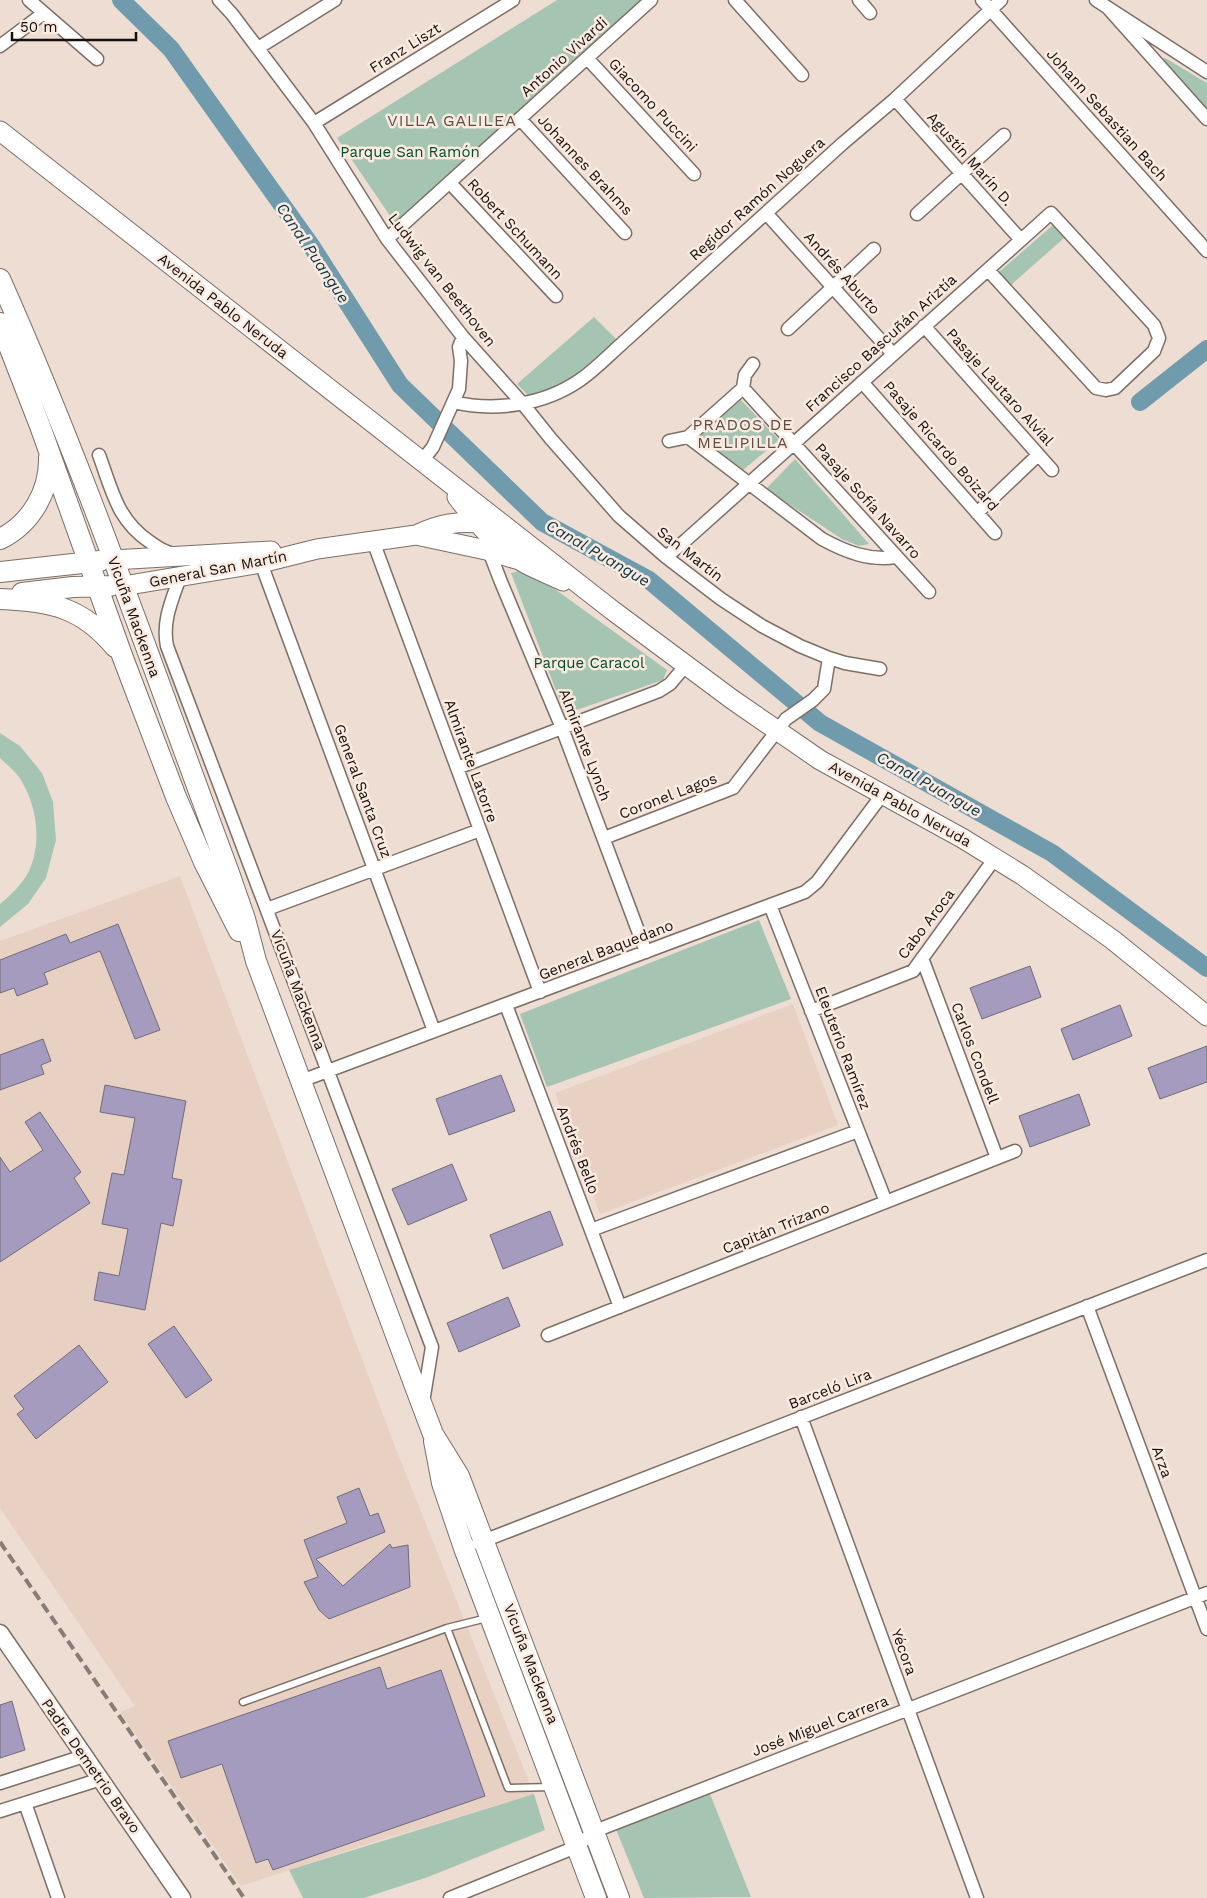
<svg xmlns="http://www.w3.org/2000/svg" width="1207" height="1898" font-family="'Work Sans',sans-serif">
  <rect width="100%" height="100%" fill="#edddd3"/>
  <!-- built -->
  <path fill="#e8d1c3" d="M 180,876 L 396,1449 L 534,1794 L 371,1843 L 241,1886 L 120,1712 L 135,1706 L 0,1508 L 0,941 Z
    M 793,1004 L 838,1125 L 600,1214 L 555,1093 Z"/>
  <!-- green -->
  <path fill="#a6c4b2" d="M 557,0 L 657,0 L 399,229 L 337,138 Z
    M 1165,58 L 1207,83 L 1207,111 L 1161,59 Z
    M 1053,225 L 1064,238 L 1011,285 L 999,272 Z
    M 594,317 L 618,341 C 591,365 564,389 528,395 L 517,384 Z
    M 741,400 L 779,440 L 743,470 L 698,435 Z
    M 795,459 L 869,544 L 859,546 L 842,539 L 766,489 Z
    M 527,569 L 667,670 L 663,680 L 565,714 L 511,573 Z
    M 0,733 L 20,746 L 42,773 L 53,802 L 56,840 L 46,878 L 28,904 L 0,927 L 0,904 C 10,896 22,884 28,873 C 43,843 37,804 19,777 C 14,770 6,764 0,758 Z
    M 759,920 L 791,999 L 547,1087 L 520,1014 Z
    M 708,1789 L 751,1897 L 644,1898 L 615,1827 Z
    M 534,1794 L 545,1830 L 428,1877 L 364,1898 L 303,1898 L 289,1870 Z"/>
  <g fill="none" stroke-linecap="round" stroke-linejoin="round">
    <!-- canal -->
    <path stroke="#709bad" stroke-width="18" d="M 121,0 L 171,49 L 312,247 L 400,385 L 542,522 L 649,580 L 820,723 L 1052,853 L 1207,968
      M 1140,402 L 1207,349"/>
  </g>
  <!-- building -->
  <path fill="#a59bbf" stroke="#706c7a" d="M 118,924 L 160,1030 L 135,1039 L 100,951 L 44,973 L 48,984 L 17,996 L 14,988 L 0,993 L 0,960 L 66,934 L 70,943 Z
    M 1030,966 L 1041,997 L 982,1019 L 970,988 Z
    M 1120,1005 L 1132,1036 L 1073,1060 L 1061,1029 Z
    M 43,1039 L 51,1061 L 41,1065 L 44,1074 L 0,1090 L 0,1055 Z
    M 1207,1046 L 1207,1082 L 1160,1099 L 1148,1068 Z
    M 501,1075 L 515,1111 L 449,1135 L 436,1099 Z
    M 105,1085 L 186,1101 L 172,1178 L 182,1180 L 173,1226 L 161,1223 L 145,1310 L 94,1300 L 99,1272 L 119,1276 L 128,1229 L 102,1224 L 112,1173 L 124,1175 L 135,1118 L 100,1112 Z
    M 1079,1094 L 1090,1125 L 1030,1147 L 1019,1116 Z
    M 40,1112 L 81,1172 L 74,1178 L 90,1203 L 0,1262 L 0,1157 L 10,1172 L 43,1150 L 25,1122 Z
    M 452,1164 L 467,1200 L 408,1225 L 392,1189 Z
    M 550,1211 L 563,1245 L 503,1269 L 490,1235 Z
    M 508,1297 L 520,1326 L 459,1352 L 447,1323 Z
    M 174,1326 L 212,1380 L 186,1398 L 148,1344 Z
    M 79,1345 L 108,1382 L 36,1439 L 17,1414 L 24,1409 L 14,1396 Z
    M 359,1488 L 370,1516 L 378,1513 L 385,1532 L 316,1559 L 343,1586 L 390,1544 L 392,1548 L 408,1545 L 410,1587 L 329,1619 L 319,1610 L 304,1582 L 318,1577 L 304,1540 L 347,1523 L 337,1497 Z
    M 380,1667 L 387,1689 L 441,1670 L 485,1796 L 273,1870 L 268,1859 L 256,1863 L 222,1764 L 181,1778 L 168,1741 Z
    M 12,1701 L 25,1750 L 0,1758 L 0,1705 Z"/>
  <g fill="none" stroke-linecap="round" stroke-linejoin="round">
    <defs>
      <path id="service" d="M 447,1628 L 508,1788 L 551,1787
        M 243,1702 L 447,1628 L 487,1618"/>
      <path id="minor" d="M 29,0 L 97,59
        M 219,0 L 232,14 L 314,123 L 387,239 L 463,337 L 523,404 L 551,439 L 619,516 L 666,557 L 721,599 L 762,626 L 800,646 L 829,658 L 845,663 L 880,669
        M 735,0 L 802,75
        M 859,0 L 870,13
        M 982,0 L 1207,251
        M 1096,0 L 1207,72
        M 1108,8 L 1207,119
        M 0,46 L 44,13
        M 258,48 L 335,0
        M 587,58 L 694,174
        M 895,99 L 1021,240
        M 520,119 L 625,233
        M 314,123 L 513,0
        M 450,183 L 556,296
        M 766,213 L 893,354
        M 917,214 L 1004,135
        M 387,239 L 651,0
        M 924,326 L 1052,470
        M 788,329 L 874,249
        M 862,382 L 995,533
        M 743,388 L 929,592
        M 453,402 C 495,412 544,405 580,380 C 593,371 604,360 616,349 L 842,144 L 895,99 L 1001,0
        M 688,437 L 822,539 C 846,552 869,561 896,557
        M 669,441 L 688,437 L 743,388 L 745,375 L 753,364
        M 99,455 C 112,490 117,520 150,542 C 158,548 164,552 174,554
        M 422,461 L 433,447 L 459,389 L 461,361 L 459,347 L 463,337
        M 977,513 L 1038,455
        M 373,541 L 540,992
        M 489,551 L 501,582 L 562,728 L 646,952
        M 666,557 L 686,540 L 1021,240 L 1051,213 L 1154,325 L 1159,338 L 1154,351 L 1115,388 L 1106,390 L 1096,388 L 988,270
        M 261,563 L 434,1031
        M 180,577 C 172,600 162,621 167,646 L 432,1347 L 423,1402
        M 457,768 L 659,691 L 670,684 L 686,665
        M 604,838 L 733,788 L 786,719 L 813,700 L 824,689 L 829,658
        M 770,905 L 886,1202
        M 267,909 L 480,830
        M 922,958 L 997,1158
        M 506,1005 L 620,1307
        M 811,1011 L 913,971 L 995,858
        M 301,1081 L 805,892 L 817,882 L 882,795
        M 591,1230 L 858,1131
        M 1087,1306 L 1207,1629
        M 548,1335 L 1015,1151
        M 801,1417 L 977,1898
        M 478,1543 L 1207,1260
        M 0,1783 L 84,1756
        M 25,1803 L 58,1898
        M 0,1811 L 101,1779
        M 450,1898 L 576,1847 L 595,1831 L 1207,1593"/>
      <path id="tertiary" d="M 0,1633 L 182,1898"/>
      <path id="secondary" d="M 0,131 L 612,610 L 733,700 L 820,760 L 962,838 L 1022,875 L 1113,940 L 1207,1016
        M 457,497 C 475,520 496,547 521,561 C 534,569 549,574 563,581
        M 416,535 C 439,524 459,520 485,524
        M 113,560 L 271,551
        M 123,586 L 261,563 L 317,549 L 416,535 L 486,550 L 519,560"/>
      <path id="primary" d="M 0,279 C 86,472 154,672 228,870 L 245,919 L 256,961 L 422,1405 L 433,1434 L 459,1476 L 619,1898
        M 0,323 L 40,426 L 123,658 L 176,797 L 204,862 L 239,931
        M 0,539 C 31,524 50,491 49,457
        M 0,572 L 100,561
        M 22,593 L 73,587 L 110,586
        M 0,599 C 50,601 82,607 115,647
        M 434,1441 L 442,1483 L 464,1548 L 596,1898"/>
    </defs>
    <!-- service casing -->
    <use href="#service" stroke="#7d6f66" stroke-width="9"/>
    <!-- minor casing -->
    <use href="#minor" stroke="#7d6f66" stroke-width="15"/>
    <!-- tertiary casing -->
    <use href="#tertiary" stroke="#7d6f66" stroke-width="19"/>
    <!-- secondary casing -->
    <use href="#secondary" stroke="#7d6f66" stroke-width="21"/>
    <!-- primary casing -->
    <use href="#primary" stroke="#7d6f66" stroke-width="22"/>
    <!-- service -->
    <use href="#service" stroke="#fff" stroke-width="6"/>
    <!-- minor -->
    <use href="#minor" stroke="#fff" stroke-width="12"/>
    <!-- tertiary -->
    <use href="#tertiary" stroke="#fff" stroke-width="16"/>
    <!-- secondary -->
    <use href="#secondary" stroke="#fff" stroke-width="19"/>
    <!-- primary -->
    <use href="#primary" stroke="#fff" stroke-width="20"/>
    <!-- rail -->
    <path stroke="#877d76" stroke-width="4" stroke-dasharray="10 5" stroke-linecap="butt" d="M 0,1542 L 244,1898"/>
  </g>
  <g text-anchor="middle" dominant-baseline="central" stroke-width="5" stroke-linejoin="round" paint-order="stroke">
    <!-- street labels -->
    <g font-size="15" fill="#15100d" stroke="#faeae0">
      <text transform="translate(405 48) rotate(-32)">Franz Liszt</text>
      <text transform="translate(564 57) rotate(-42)">Antonio Vivardi</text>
      <text transform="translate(653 105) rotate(47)">Giacomo Puccini</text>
      <text transform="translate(1107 115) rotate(48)">Johann Sebastian Bach</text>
      <text transform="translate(970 159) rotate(48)">Agustín Marín D.</text>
      <text transform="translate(585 165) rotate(47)">Johannes Brahms</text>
      <text transform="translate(757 199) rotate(-42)">Regidor Ramón Noguera</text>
      <text transform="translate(515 229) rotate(47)">Robert Schumann</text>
      <text transform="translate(842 273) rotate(48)">Andrés Aburto</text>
      <text transform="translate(442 280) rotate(52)">Ludwig van Beethoven</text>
      <text transform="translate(223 306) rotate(38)">Avenida Pablo Neruda</text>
      <text transform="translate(881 343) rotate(-42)">Francisco Bascuñán Ariztía</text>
      <text transform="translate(1000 387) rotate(48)">Pasaje Lautaro Alvial</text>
      <text transform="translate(941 446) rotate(49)">Pasaje Ricardo Boizard</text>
      <text transform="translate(868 501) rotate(48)">Pasaje Sofía Navarro</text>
      <text transform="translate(690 554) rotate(38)">San Martín</text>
      <text transform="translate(218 569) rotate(-11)">General San Martín</text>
      <text transform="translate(134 617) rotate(70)">Vicuña Mackenna</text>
      <text transform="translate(585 745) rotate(69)">Almirante Lynch</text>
      <text transform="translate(471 761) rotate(70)">Almirante Latorre</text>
      <text transform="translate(363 791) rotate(70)">General Santa Cruz</text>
      <text transform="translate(668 796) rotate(-21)">Coronel Lagos</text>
      <text transform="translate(900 804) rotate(29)">Avenida Pablo Neruda</text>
      <text transform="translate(926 924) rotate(-53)">Cabo Aroca</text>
      <text transform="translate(606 950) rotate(-21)">General Baquedano</text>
      <text transform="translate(298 990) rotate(69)">Vicuña Mackenna</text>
      <text transform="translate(843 1048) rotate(69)">Eleuterio Ramírez</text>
      <text transform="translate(975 1053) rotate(69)">Carlos Condell</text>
      <text transform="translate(578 1150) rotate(69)">Andrés Bello</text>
      <text transform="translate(776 1228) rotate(-22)">Capitán Trizano</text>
      <text transform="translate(830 1389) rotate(-21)">Barceló Lira</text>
      <text transform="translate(1162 1462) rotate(70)">Arza</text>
      <text transform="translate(904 1652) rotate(70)">Yécora</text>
      <text transform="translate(531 1664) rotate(69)">Vicuña Mackenna</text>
      <text transform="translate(820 1726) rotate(-21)">José Miguel Carrera</text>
      <text transform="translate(91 1766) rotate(55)">Padre Demetrio Bravo</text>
    </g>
    <!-- park labels -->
    <g font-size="15" fill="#004b2d" stroke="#faeae0">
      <text x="410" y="152">Parque San Ramón</text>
      <text x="589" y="663">Parque Caracol</text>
    </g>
    <!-- neighbourhood labels -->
    <g font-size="16" letter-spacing="1" fill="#5b4e45" stroke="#faeae0">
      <text x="452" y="120">VILLA GALILEA</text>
      <text x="743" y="424">PRADOS DE<tspan x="743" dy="18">MELIPILLA</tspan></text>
    </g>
    <!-- water labels -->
    <g font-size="16" font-style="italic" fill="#0a3241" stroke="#faeae0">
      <text transform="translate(313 253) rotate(56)">Canal Puangue</text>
      <text transform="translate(598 553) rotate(30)">Canal Puangue</text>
      <text transform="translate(929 784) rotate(29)">Canal Puangue</text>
    </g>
  </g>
  <!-- scale -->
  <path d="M12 32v8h124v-8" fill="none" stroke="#15100d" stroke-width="2.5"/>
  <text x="20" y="32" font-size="15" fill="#15100d" stroke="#faeae0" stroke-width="4" paint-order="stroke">50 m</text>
</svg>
